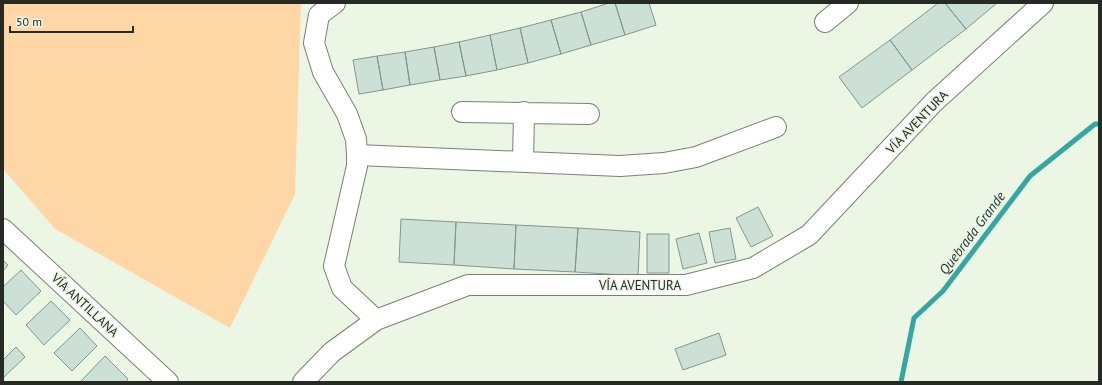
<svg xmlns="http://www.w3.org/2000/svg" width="1102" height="385" font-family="'PT Sans',sans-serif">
  <rect width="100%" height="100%" fill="#ecf6e4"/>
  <!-- green -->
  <path fill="#ffd7a7" d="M 3,3 L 301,3 L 295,194 L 230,328 L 55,229 L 3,169 Z"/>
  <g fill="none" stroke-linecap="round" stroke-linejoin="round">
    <!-- stream -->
    <path stroke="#35a7a1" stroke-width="5" d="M 901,382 L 914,318 L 943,291 L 1030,176 L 1095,124 L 1099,124"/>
  </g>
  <!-- building -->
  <path fill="#cce0d5" stroke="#84968c" d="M 609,3 L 615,3 L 625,35 L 591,45 L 581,12 Z
    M 615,3 L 649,3 L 656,25 L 625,35 Z
    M 938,3 L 945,3 L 966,29 L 912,70 L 890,40 Z
    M 945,3 L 997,3 L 966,29 Z
    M 581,12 L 591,45 L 561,54 L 551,20 Z
    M 551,20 L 561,54 L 528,63 L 520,28 Z
    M 520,28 L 528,63 L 497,70 L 490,35 Z
    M 490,35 L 497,70 L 466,76 L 459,42 Z
    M 890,40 L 912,70 L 862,108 L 839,77 Z
    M 459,42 L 466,76 L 440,80 L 434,47 Z
    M 434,47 L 440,80 L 410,85 L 405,52 Z
    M 405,52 L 410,85 L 383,90 L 377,56 Z
    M 377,56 L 383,90 L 359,94 L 353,60 Z
    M 758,207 L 773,236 L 751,247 L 736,218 Z
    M 401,219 L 456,222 L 454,265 L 399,262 Z
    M 456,222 L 516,225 L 514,269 L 454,265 Z
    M 516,225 L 578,228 L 575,272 L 514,269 Z
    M 578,228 L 640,232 L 638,276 L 575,272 Z
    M 730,228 L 736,259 L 715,263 L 709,232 Z
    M 699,233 L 707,263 L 683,269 L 676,239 Z
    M 647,234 L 669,234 L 669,273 L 647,273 Z
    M 3,260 L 8,265 L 3,271 Z
    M 21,270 L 41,291 L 16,315 L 3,301 L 3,287 Z
    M 51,301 L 70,320 L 44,345 L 26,325 Z
    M 80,328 L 97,346 L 72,371 L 54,353 Z
    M 719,333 L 726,355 L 683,370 L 675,349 Z
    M 16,347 L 25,357 L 3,378 L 3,360 Z
    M 105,356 L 128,379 L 126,382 L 80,382 Z"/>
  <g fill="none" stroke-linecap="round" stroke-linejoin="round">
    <defs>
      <path id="minor" d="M 335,3 L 319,15 L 314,43 L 323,72 L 347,114 L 356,139 L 357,155 L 357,166 L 334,266 L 342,288 L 376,320
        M 825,22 L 848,3
        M 462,112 L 589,114
        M 357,155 L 620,166 L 664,163 L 696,157 L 776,127
        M 523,162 L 524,112
        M 3,229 L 168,382
        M 303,382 L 332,352 L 376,320 L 468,285 L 686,285 L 753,268 L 809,235 L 934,102 L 1043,3"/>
    </defs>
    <!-- minor casing -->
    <use href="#minor" stroke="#7a8273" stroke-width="22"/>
    <!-- minor -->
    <use href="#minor" stroke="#fff" stroke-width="20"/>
  </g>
  <g text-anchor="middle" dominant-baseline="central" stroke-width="3" stroke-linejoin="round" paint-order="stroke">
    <!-- street labels -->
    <g font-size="13" fill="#272a24" stroke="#ecf6e4">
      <text transform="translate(917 122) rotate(-46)">VÍA AVENTURA</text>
      <text x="640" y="285">VÍA AVENTURA</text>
      <text transform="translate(85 305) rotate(43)">VÍA ANTILLANA</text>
    </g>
    <!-- water labels -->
    <g font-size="14" font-style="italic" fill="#1b3332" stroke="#ecf6e4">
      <text transform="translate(972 233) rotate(-53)">Quebrada Grande</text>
    </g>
  </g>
  <!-- border -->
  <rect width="1102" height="385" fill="none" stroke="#272a24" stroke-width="8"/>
  <!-- scale -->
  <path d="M10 26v6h123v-6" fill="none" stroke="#272a24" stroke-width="2"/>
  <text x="16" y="26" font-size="12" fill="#272a24" stroke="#ecf6e4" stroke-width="3" paint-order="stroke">50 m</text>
</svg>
